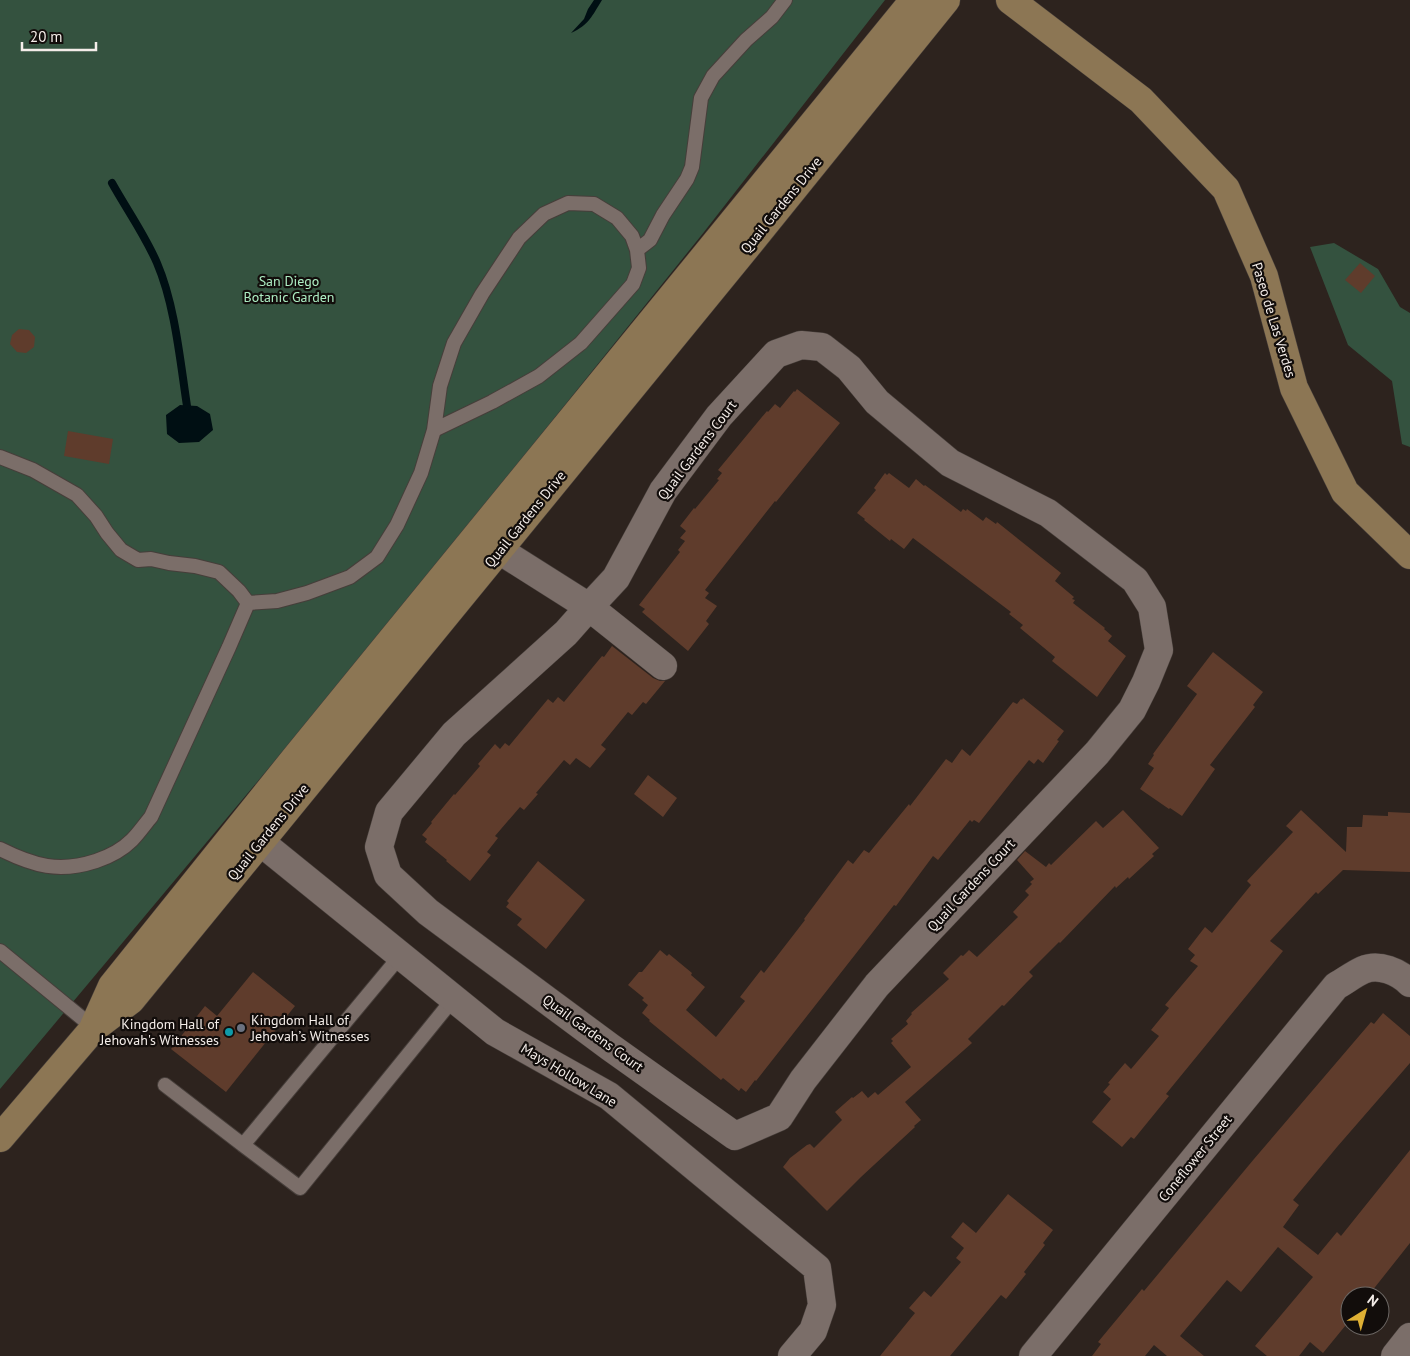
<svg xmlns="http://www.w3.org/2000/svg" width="1410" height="1356" font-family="'PT Sans',sans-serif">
  <rect width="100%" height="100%" fill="#2d231e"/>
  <!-- green -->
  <path fill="#34523f" d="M 0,0 L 885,0 L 704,232 L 376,640 L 0,1089 Z
    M 1334,243 L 1378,269 L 1400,307 L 1410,313 L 1410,447 L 1402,444 L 1392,381 L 1348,345 L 1310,247 Z"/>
  <!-- water -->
  <path fill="#000f13" d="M 594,0 L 602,0 C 592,16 589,25 571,33 L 584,19 L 588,9 Z
    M 180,405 L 197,406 L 210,414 L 213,430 L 199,442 L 179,443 L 167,434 L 166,415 Z"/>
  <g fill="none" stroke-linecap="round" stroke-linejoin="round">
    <!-- stream -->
    <path stroke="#000f13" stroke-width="8" d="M 112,183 C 127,210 145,235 157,263 C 175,305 180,360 187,406"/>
  </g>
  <!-- building -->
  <path fill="#5f3c2c" d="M 1360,263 L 1375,276 L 1361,293 L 1345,280 Z
    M 19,329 L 29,330 L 35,337 L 34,347 L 26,353 L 17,352 L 10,344 L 12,335 Z
    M 797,389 L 840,423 L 776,502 L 775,501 L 705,590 L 709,593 L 705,598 L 717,606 L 706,621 L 709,624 L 688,651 L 642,612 L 645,609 L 639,605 L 680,552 L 678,550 L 685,541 L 680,538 L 686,531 L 680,526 L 694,508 L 695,509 L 719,480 L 717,479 L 722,473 L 718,470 L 767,411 L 768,412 L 775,404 L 780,408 L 794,391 L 795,392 Z
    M 68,431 L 113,439 L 109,464 L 64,456 Z
    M 885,473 L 887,475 L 889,473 L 909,488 L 916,479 L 924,486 L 925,485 L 961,512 L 963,509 L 966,511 L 967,509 L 983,521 L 986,517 L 996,524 L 997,522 L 1061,573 L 1055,581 L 1074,597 L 1072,599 L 1075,600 L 1073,603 L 1105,628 L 1104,629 L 1112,636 L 1108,641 L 1126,656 L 1097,697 L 1052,661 L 1055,657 L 1020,628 L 1023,625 L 1009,614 L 1011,612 L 913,538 L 904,549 L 891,539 L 890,541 L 864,520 L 865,519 L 857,513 L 876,490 L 874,488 Z
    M 612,646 L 653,678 L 660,681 L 665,681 L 646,704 L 643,702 L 632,715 L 628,712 L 601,745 L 606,749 L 590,768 L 576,758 L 570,765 L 564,760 L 536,793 L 538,794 L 524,810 L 520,807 L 495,836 L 498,838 L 487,852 L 491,855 L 470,881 L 446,861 L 447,860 L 425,842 L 427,839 L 422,835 L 432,823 L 431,822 L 454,794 L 455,795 L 480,766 L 478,764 L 495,744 L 500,749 L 505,743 L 509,746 L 548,699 L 553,703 L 558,697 L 564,702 L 602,656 L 604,657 Z
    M 1213,652 L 1263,692 L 1253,705 L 1255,707 L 1210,765 L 1215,769 L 1182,816 L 1170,808 L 1169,809 L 1140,789 L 1154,768 L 1148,764 L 1154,755 L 1153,754 L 1197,694 L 1187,686 Z
    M 1023,698 L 1064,731 L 1057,740 L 1059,741 L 1043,763 L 1038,759 L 1034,764 L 1029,760 L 979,823 L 974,820 L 972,822 L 970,820 L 938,860 L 933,856 L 896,906 L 894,905 L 756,1081 L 755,1080 L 746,1092 L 741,1088 L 739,1091 L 723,1078 L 721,1080 L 649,1021 L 650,1020 L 642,1013 L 648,1005 L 642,1000 L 644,998 L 628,985 L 639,972 L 642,972 L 660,950 L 667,956 L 669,954 L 692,973 L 691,975 L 705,987 L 686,1010 L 716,1037 L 745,1001 L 740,997 L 761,970 L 764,973 L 805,920 L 804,919 L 848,860 L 853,864 L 864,850 L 869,853 L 909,804 L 910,806 L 946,759 L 952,763 L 962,749 L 970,756 L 1013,702 L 1017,704 L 1021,699 L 1022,700 Z
    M 648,775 L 677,798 L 663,817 L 634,794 Z
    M 1123,810 L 1159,848 L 1152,854 L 1154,856 L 1129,879 L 1128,877 L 1116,888 L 1115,886 L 1060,943 L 1059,942 L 1029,972 L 1033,976 L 1027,982 L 1004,1006 L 1002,1005 L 968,1039 L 972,1043 L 905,1102 L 921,1120 L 914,1126 L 915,1127 L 861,1177 L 827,1211 L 783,1167 L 790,1158 L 807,1145 L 810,1144 L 814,1148 L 842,1120 L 835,1112 L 852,1097 L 853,1098 L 862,1091 L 868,1098 L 875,1092 L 878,1095 L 911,1067 L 891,1043 L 893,1041 L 891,1039 L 908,1024 L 906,1021 L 912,1014 L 911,1013 L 949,979 L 943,973 L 961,955 L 963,956 L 969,950 L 977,957 L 1018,917 L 1013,912 L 1029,895 L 1025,891 L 1032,884 L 1030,882 L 1034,879 L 1017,860 L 1025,851 L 1046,867 L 1049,863 L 1051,865 L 1096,821 L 1103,828 Z
    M 1301,810 L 1346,852 L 1347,827 L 1362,827 L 1363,815 L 1388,816 L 1388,812 L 1410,813 L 1410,872 L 1343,870 L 1318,894 L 1316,892 L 1270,941 L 1283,951 L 1166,1094 L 1169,1096 L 1134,1139 L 1131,1137 L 1122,1147 L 1092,1122 L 1111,1099 L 1103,1092 L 1110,1084 L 1108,1083 L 1125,1063 L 1131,1069 L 1159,1036 L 1151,1030 L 1169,1008 L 1165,1005 L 1198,966 L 1190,961 L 1195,955 L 1188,949 L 1205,927 L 1212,933 L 1251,885 L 1247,881 L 1293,832 L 1286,826 Z
    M 538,861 L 585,900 L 546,949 L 517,925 L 522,919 L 506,907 L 509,903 L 507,901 Z
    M 253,972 L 295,1006 L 226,1092 L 171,1049 L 205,1006 L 217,1016 Z
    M 1383,1013 L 1410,1036 L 1410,1063 L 1337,1147 L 1293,1200 L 1299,1205 L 1283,1227 L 1318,1255 L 1337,1232 L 1341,1236 L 1410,1150 L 1410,1243 L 1368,1296 L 1350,1296 L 1350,1320 L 1323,1353 L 1310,1342 L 1299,1356 L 1267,1356 L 1255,1346 L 1313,1277 L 1278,1247 L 1241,1292 L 1227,1280 L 1180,1336 L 1204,1356 L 1167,1356 L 1154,1345 L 1145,1356 L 1092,1356 L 1101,1344 L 1098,1342 L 1142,1289 L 1144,1291 L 1254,1159 L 1371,1022 L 1374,1024 Z
    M 1008,1194 L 1053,1230 L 1043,1243 L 1045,1245 L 1024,1272 L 1026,1274 L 1006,1299 L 1001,1295 L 950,1356 L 880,1356 L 915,1313 L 909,1308 L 924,1291 L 931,1297 L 961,1262 L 956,1258 L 964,1248 L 951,1237 L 963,1222 L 976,1233 Z"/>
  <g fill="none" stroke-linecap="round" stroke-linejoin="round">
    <defs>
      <path id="lane" d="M 637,250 L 650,240 L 663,215 L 687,179 L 692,167 L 701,98 L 713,76 L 746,40 L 772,17 L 785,0
        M 0,457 L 33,470 L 77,495 L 96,516 L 107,533 L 121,550 L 138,560 L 151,559 L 169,563 L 195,566 L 219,572 L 239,591 L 248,603 L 277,601 L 307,593 L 350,577 L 377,557 L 397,525 L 421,473 L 434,430 L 440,386 L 454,343 L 482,294 L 519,238 L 544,214 L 568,203 L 594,204 L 617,218 L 632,236 L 637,250 L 639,268 L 633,284 L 581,343 L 539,376 L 492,402 L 434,430
        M 0,849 C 34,866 59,873 96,861 C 108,857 122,850 132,840 C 139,833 145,824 151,817 L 229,647 L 248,603
        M 0,951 L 94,1028
        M 401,955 L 243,1145 L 300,1188 L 454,998
        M 165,1085 L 243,1145"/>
      <path id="street" d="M 801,345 L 822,347 L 849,368 L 877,402 L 950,463 L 1048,513 L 1135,580 L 1152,607 L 1159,650 L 1146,682 L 1132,710 L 1097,753 L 877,985 L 803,1080 L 779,1117 L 735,1136 L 610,1047 L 428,912 L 388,875 L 379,847 L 389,812 L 454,734 L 566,633 L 589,607 L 616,578 L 663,491 L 719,416 L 776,354 Z
        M 480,536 L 499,550 L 589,607 L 663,666
        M 242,827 L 495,1032 L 609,1096 L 817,1268 L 822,1305 L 813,1331 L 792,1356
        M 1033,1356 L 1336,986 C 1345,981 1354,974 1363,970 C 1379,963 1399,972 1410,983
        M 1395,1356 L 1410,1337"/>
      <path id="secondary" d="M 1010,0 L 1141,100 L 1226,189 L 1264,276 L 1294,388 L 1345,492 L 1410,555
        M 94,1026 L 112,986 L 296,757 L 914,0
        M 0,1138 L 94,1028 L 131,1000 L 753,239 L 946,0"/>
    </defs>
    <!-- lane casing -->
    <use href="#lane" stroke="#463e3a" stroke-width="16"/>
    <!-- street casing -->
    <use href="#street" stroke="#463e3a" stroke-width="29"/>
    <!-- secondary casing -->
    <use href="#secondary" stroke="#463e3a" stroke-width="29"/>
    <!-- lane -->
    <use href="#lane" stroke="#7b6e69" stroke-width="14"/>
    <!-- street -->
    <use href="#street" stroke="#7b6e69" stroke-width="28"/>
    <!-- secondary -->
    <use href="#secondary" stroke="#8c7654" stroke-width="28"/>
  </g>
  <!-- markers -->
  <circle fill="#6b7280" stroke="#120d0b" stroke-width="2" cx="241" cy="1028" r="5"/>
  <circle fill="#0f9aa8" stroke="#120d0b" stroke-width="2" cx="229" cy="1032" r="5"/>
  <g text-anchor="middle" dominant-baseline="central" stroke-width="4.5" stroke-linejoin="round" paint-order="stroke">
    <!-- street labels -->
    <g font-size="14" fill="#f4ede9" stroke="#120d0b">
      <text transform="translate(781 205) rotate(-51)">Quail Gardens Drive</text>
      <text transform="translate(1274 320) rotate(73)">Paseo de Las Verdes</text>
      <text transform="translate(697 450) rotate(-53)">Quail Gardens Court</text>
      <text transform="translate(525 519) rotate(-51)">Quail Gardens Drive</text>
      <text transform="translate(268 832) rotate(-51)">Quail Gardens Drive</text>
      <text transform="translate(971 885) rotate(-47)">Quail Gardens Court</text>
      <text transform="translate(593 1033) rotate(36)">Quail Gardens Court</text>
      <text transform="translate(569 1075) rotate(31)">Mays Hollow Lane</text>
      <text transform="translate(1195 1158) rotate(-51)">Coneflower Street</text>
    </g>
    <!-- park labels -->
    <g font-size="14" fill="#adedc3" stroke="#120d0b">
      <text x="289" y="281">San Diego<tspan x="289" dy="16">Botanic Garden</tspan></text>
    </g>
    <!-- poi labels -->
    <g font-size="14" fill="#f4ede9" stroke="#120d0b" text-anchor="start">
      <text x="251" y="1020">Kingdom Hall of<tspan x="251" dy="16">Jehovah’s Witnesses</tspan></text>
      <text x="219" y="1024" text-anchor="end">Kingdom Hall of<tspan x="219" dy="16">Jehovah's Witnesses</tspan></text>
    </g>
  </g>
  <!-- north arrow -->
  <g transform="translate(1365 1311) rotate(37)"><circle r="24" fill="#120d0b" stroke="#6c6764"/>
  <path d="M0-4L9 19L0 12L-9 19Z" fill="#dfb034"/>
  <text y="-8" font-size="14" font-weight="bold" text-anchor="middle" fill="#f4ede9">N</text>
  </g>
  <!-- scale -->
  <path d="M22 42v8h74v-8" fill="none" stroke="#f4ede9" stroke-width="2.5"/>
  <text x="30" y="42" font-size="15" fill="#f4ede9" stroke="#120d0b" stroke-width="4" paint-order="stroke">20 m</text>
</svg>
